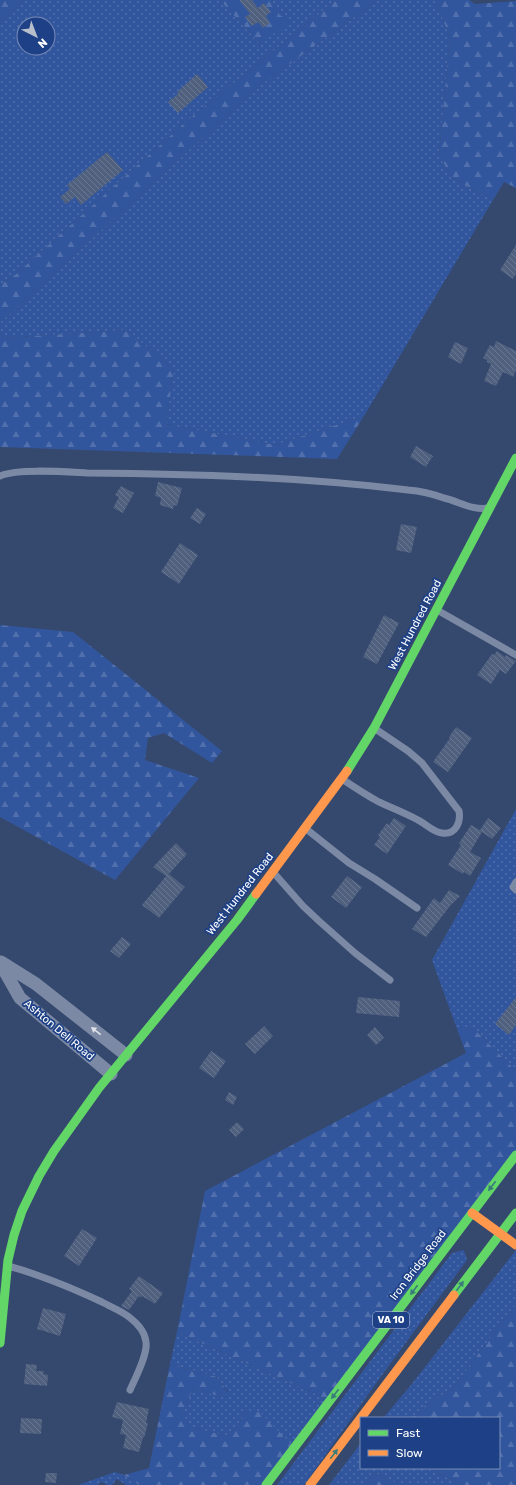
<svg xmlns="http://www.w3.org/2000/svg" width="516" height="1485" font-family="Rubik,sans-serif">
  <defs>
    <pattern id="grass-dots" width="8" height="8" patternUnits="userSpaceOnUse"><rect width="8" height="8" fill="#32569d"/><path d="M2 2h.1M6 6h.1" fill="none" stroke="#516fac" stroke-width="1.8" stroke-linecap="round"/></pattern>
    <pattern id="forest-firs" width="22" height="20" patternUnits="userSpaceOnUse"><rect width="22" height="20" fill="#32569d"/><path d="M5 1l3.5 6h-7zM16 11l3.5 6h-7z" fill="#516fac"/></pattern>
    <pattern id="building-back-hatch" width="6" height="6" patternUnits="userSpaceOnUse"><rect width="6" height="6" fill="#50607f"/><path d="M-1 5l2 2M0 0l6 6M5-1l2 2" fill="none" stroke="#6a7892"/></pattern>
  </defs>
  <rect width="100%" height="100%" fill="#35486e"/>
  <!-- grass -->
  <path fill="url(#grass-dots)" fill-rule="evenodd" d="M 23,0 L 220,0 L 260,44 L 277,13 L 272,0 L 336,0 L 188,120 L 15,275 L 0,285 L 0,24 ZM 24,24 L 48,24 L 48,48 L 24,48 Z
    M 378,0 L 435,0 L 450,37 L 439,155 L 452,178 L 493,200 L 364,416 L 275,445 L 166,424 L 174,369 L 126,330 L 3,338 L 0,331 L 0,323 L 258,87 Z
    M 516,809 L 516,1071 L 474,1029 L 463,1027 L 457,1029 L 432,960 Z
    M 463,1250 L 465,1253 L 467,1260 L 382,1375 L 304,1485 L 277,1485 L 452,1253 Z
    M 516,1250 L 516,1303 L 453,1388 L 422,1408 L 412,1418 L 383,1418 L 411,1385 Z
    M 177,1332 L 329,1400 L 293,1446 L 246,1410 L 239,1424 L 227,1436 L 191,1427 L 182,1413 L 193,1389 L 222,1397 L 228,1392 L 217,1377 L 170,1364 Z
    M 361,1443 L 361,1468 L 427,1468 L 462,1485 L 400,1485 L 373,1472 L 367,1485 L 329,1485 Z
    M 115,1472 L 124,1475 L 139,1485 L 126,1485 L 117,1479 L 112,1485 L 107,1485 L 101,1482 L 98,1485 L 78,1485 Z"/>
  <!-- forest -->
  <path fill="url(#forest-firs)" d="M 0,0 L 23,0 L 0,24 Z
    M 220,0 L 272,0 L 277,13 L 290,22 L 260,44 Z
    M 336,0 L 378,0 L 258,87 L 0,323 L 0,285 L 15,275 L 188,120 Z
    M 435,0 L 469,0 L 475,4 L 516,1 L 516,188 L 504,182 L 493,200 L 452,178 L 439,155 L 450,37 Z
    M 126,330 L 174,369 L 166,424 L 275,445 L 364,416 L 337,459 L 0,447 L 0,331 L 3,338 Z
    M 0,625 L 73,632 L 222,751 L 212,763 L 164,733 L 148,738 L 145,760 L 199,778 L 115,880 L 0,817 Z
    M 463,1027 L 474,1029 L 516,1071 L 516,1154 L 329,1400 L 177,1332 L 205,1191 L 466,1053 L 457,1029 Z
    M 516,1303 L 516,1485 L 462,1485 L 427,1468 L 499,1468 L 499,1418 L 412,1418 L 422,1408 L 453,1388 Z
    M 170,1364 L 217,1377 L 228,1393 L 222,1397 L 193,1389 L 182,1413 L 191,1427 L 227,1436 L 239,1424 L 246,1410 L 260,1412 L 293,1446 L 264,1485 L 139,1485 L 124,1475 L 149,1468 Z
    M 373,1472 L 400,1485 L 367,1485 Z"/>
  <!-- building -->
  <path fill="url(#building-back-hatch)" d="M 239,0 L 252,0 L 258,8 L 264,3 L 271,12 L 266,16 L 270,23 L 263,28 L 258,22 L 252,26 L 245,17 L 250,14 Z
    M 197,74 L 208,87 L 178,113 L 168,102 L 178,94 L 177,92 Z
    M 107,152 L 123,170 L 81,205 L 75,197 L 66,204 L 60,197 L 70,189 L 67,185 Z
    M 516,245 L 516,274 L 513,279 L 500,270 Z
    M 496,341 L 516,351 L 516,370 L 513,377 L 503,372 L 496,386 L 484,381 L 491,364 L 487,362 L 487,360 L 483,358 L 490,345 L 494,347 Z
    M 455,342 L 468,348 L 461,364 L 448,357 Z
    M 416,446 L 433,456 L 426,467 L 410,457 Z
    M 158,482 L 182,488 L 177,506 L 174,505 L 173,509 L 160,505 L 161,498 L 155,496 Z
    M 121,486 L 134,493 L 123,513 L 113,508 L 119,497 L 115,495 Z
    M 197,508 L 206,514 L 200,524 L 190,518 Z
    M 401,524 L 417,527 L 411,553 L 396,550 Z
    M 180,543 L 198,555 L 179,584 L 161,572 Z
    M 384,615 L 399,623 L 377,664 L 363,657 Z
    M 497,651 L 505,657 L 506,655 L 516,661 L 506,674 L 500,670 L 491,684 L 477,675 L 492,654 L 494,655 Z
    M 456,727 L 472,738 L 448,772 L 433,762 L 450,738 L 449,737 Z
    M 394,818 L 406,826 L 387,854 L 374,845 L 380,837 L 378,835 L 387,823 L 389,825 Z
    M 488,818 L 501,828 L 492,839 L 482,832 L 470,852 L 481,858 L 470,876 L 464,872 L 463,874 L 448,865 L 461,845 L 459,843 L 471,825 L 480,830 Z
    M 176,843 L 187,854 L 169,874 L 185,887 L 159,918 L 142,905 L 166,876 L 153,867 Z
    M 347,876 L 362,887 L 346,908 L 331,897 Z
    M 449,890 L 460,896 L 450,906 L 426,937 L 412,929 L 434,898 L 440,903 Z
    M 122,937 L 131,944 L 119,958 L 110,951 Z
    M 358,997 L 400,1001 L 399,1017 L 356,1013 Z
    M 516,997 L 516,1025 L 509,1035 L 495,1024 Z
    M 264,1026 L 273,1036 L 255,1054 L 245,1044 Z
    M 375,1027 L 384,1038 L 376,1045 L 367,1035 Z
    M 211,1051 L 226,1061 L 214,1078 L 199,1068 Z
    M 229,1092 L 237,1097 L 233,1105 L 225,1100 Z
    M 237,1122 L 244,1129 L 236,1137 L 229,1130 Z
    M 82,1229 L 97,1238 L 79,1266 L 64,1256 Z
    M 139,1276 L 163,1293 L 155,1304 L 142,1296 L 141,1298 L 139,1296 L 129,1310 L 121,1306 L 132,1291 L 129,1289 Z
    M 43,1308 L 66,1314 L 60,1336 L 37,1329 Z
    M 26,1364 L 37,1365 L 36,1371 L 44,1371 L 43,1374 L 48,1375 L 47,1386 L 24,1384 Z
    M 117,1402 L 149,1409 L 146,1423 L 148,1423 L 144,1438 L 143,1437 L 139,1452 L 123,1448 L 126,1435 L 120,1434 L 123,1420 L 112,1417 Z
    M 21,1418 L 42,1419 L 41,1434 L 20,1433 Z
    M 46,1473 L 57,1473 L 56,1483 L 45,1482 Z"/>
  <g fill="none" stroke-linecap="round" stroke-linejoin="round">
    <!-- lane -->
    <path stroke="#7c89a4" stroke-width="7" d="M 0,476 C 17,468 67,472 87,473 C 194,474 302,477 408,490 C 420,491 433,494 444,498 C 458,501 473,511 488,508
      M 437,610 L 516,655
      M 342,779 C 354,787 366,795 379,802 C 392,808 405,813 418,820 C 426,824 433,832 442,833 C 456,835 461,822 459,811 L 422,763 L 408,751 L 374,728
      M 305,828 L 349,863 L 375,879 L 417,908
      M 273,872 L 303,906 L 319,921 L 355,953 L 390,980
      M 516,882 L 513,887 L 516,890
      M 8,1266 C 41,1275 72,1288 102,1302 C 111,1307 122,1311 129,1317 C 137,1323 145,1332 146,1342 C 148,1354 135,1379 130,1390"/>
    <!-- street -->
    <path stroke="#7c89a4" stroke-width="13" d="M 1,962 L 36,984 L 126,1055
      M 0,963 L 20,998 L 111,1074"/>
    <!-- fast -->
    <path stroke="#63d668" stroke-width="9" d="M 347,771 L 374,728 L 516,458
      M 454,1295 L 516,1213
      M 0,1343 L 8,1260 L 14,1235 L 22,1211 L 39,1176 L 54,1151 L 99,1088 L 237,920 L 256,894
      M 266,1485 L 516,1155"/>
    <!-- slow -->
    <path stroke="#ff974d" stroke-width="9" d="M 256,894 L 347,771
      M 472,1213 L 516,1245
      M 310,1485 L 454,1295"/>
  </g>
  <!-- one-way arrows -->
  <defs><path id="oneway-solid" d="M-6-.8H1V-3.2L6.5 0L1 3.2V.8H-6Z"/></defs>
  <use fill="#dee2e8" href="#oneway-solid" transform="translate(96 1031) rotate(-142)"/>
  <g fill="#397c7a">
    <use href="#oneway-solid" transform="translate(492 1186) rotate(127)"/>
    <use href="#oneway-solid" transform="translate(460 1286) rotate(-53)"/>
    <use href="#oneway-solid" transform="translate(414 1290) rotate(127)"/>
    <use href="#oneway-solid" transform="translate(335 1394) rotate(127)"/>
    <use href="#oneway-solid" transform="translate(334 1454) rotate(-53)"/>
  </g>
  <g text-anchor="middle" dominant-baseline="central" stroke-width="3.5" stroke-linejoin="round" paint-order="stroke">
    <!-- shield labels -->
    <rect fill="#1d4086" stroke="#bbc6db" stroke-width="1" x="373" y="1312" width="36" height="16" rx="3"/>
    <g font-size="10" font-weight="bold" fill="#fff">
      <text x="391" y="1320">VA 10</text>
    </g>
    <!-- street labels -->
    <g font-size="11" fill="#fff" stroke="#1d4086">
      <text transform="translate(415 625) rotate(-62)">West Hundred Road</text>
      <text transform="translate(240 894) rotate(-52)">West Hundred Road</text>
      <text transform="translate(59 1030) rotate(40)">Ashton Dell Road</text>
      <text transform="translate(418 1265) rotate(-53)">Iron Bridge Road</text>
    </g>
  </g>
  <!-- legend -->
  <rect x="360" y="1417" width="140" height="52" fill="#1d4086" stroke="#778cb6"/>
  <rect x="368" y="1430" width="20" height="6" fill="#63d668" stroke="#778cb6"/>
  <text x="396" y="1437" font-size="12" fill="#ffffff">Fast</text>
  <rect x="368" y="1450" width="20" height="6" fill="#ff974d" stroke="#778cb6"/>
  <text x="396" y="1457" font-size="12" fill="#ffffff">Slow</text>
  <!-- north arrow -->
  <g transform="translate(36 36) rotate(138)"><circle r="19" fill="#1d4086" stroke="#778cb6"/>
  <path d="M0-3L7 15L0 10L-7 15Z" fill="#b8bfcc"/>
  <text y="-6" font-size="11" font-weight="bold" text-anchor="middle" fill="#ffffff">N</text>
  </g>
</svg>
